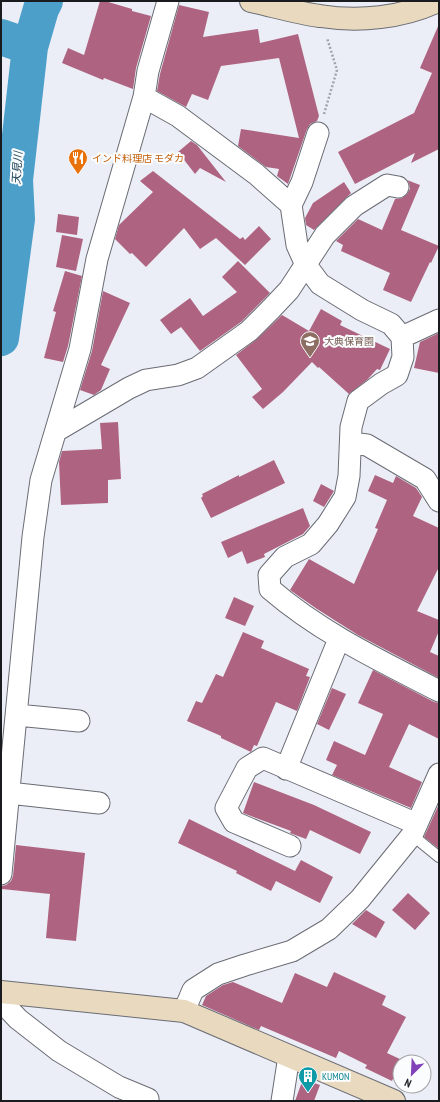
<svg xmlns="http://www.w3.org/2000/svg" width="440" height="1102" font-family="'PT Sans Narrow','Noto Sans JP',sans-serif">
  <rect width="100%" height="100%" fill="#eceef7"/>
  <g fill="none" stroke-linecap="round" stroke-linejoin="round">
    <!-- river -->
    <path stroke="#4c9fc9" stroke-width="36" d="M 1,37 L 30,47
      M 1,338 L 17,219 L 15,180 L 30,47 L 41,9 L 45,1"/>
  </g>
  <!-- building -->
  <path fill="#ae6481" d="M 100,1 L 105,1 L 132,9 L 132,11 L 151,16 L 136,68 L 133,89 L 104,78 L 103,80 L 62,63 L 68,48 L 84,55 Z
    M 179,5 L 209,12 L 203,37 L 258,29 L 260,43 L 298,34 L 319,116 L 317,121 L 310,124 L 307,129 L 288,184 L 277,176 L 279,169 L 266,167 L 238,146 L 241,129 L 299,138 L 279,58 L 221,66 L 208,100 L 192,94 L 186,107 L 157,91 L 160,74 Z
    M 439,24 L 439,149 L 411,163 L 415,153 L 355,184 L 338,152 L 414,113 L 432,73 L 420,68 Z
    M 191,141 L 197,145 L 226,182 L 200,168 L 195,174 L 178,152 Z
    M 153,171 L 240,239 L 243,237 L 245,240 L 259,226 L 271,239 L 245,265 L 216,238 L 200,249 L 184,228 L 146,267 L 132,253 L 130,254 L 115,239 L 119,225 L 153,192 L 140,181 Z
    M 407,180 L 420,185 L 401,230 L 439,246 L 431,263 L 430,262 L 411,302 L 383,290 L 390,273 L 341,251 L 343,245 L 336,241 L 358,219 L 382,230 L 395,199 L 402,198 L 407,194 L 410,189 L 409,183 Z
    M 344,182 L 351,193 L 314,230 L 306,225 L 305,218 L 313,203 Z
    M 58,214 L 79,217 L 77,235 L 56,232 Z
    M 62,235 L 83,239 L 76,271 L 56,267 Z
    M 238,261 L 270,293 L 241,322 L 200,351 L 181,327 L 171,334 L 160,320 L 190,298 L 203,316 L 237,292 L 222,277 Z
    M 65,271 L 82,276 L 68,346 L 63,362 L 44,358 L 56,312 L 53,311 Z
    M 103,291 L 130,303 L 101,365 L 110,369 L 101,390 L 94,395 L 80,390 L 92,351 Z
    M 321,309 L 342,321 L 340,325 L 390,349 L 380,370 L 377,369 L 367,380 L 349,394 L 319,367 L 318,368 L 312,362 L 283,392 L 263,409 L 252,397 L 262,389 L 236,355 L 257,339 L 282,315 L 309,331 Z
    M 439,333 L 439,373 L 414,368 L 420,342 Z
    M 118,422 L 121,479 L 108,480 L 108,503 L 61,505 L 59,462 L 62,451 L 102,449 L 100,423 Z
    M 274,460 L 285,483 L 211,518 L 201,498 L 203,496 L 202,494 L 239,475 L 239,477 Z
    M 375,475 L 393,483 L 396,476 L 416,488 L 422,497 L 413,516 L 439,528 L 439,567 L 417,611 L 439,620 L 439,631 L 430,652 L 439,656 L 439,678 L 358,635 L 317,609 L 290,590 L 309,559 L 354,584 L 378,529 L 375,528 L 387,500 L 368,491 Z
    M 321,484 L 334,491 L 324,507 L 313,501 Z
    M 303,508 L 310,526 L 303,534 L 264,554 L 265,557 L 247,564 L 242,551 L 228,558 L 221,542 Z
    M 234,597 L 254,606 L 245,626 L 225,618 Z
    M 243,632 L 264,641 L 261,648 L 309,669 L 306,676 L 310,677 L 297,711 L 276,702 L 257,746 L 254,745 L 251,752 L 221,738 L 221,736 L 187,721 L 196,701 L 202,703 L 216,674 L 223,677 Z
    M 373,670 L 434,702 L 439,703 L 439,739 L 409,724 L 389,767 L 422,782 L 411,808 L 332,775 L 337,765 L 326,760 L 334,741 L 365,755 L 383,714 L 358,703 Z
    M 332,688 L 346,694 L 329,730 L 317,724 Z
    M 254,782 L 314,805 L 371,832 L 360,854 L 310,830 L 306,839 L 290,833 L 291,831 L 243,813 Z
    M 439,804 L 439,849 L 424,837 Z
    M 189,819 L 295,871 L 301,860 L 333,877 L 320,903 L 276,881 L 271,891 L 236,873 L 237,871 L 178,843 Z
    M 16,845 L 85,853 L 76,941 L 46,938 L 50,894 L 2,889 L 2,886 L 6,885 L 11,881 L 13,876 Z
    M 408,893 L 430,913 L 415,930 L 392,910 Z
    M 366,910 L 385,922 L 376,938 L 352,924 Z
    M 334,972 L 386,996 L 382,1005 L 406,1017 L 387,1053 L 402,1060 L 392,1081 L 365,1068 L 367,1065 L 339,1051 L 336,1058 L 261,1026 L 259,1030 L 202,1005 L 206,996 L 223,985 L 233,982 L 282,1003 L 295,973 L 327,987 Z
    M 303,1079 L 320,1085 L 314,1101 L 295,1101 Z"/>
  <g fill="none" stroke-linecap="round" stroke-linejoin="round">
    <defs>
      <path id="lane" d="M 412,835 L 439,857"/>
      <path id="street" d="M 144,97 L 178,116 L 256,174 L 291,205 L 297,245 L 306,265 L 320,284 L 362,310 L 391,324 L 402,337 L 403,357 L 397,375 L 381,384 L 358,401 L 351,427 L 349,476 L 345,497 L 328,524 L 311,544 L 285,557 L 269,575 L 270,589 C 321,633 381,661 439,691
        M 291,205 L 302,182 L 318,133
        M 402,337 L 439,320
        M 56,431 L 129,388 L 146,380 L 178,375 L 197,368 L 249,331 L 271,309 L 289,290 L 325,235 L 354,206 L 387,185 L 398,187
        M 351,443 L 367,445 L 425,479 L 439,501
        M 17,715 L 79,721
        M 286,769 L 339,639
        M 9,793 L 99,803
        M 290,846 L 234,822 L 226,808 L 247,768 L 263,758 L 417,824
        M 1,874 L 33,537 L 41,480 L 80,349 L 97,259 L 144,97 L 148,71 L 168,1
        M 1,1001 L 18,1019 L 59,1051 L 119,1087 L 148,1099
        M 184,1011 L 193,990 L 218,974 L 245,965 L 292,951 L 329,929 L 360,899 L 412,835 L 439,774
        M 282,1101 L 289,1056"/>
      <path id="secondary" d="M 251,1 C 274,6 297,13 320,16 C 359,22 402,18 438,1
        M 1,992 L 184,1011 L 394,1101"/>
    </defs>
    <!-- lane casing -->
    <use href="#lane" stroke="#6a6c74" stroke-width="12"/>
    <!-- street casing -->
    <use href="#street" stroke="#6a6c74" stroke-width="23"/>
    <!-- secondary casing -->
    <use href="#secondary" stroke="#6a6c74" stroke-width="24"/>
    <!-- path -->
    <path stroke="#a2a4ab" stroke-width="2.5" stroke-dasharray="2 2" stroke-linecap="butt" d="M 324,114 L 337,70 L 327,38"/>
    <!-- lane -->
    <use href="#lane" stroke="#fff" stroke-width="10"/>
    <!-- street -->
    <use href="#street" stroke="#fff" stroke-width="21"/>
    <!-- secondary -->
    <use href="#secondary" stroke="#e8d9bf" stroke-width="22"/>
  </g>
  <!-- icons -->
  <defs>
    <symbol id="restaurant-pin" viewBox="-11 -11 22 30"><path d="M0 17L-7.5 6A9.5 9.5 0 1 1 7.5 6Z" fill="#e8710a" stroke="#fbfcfe"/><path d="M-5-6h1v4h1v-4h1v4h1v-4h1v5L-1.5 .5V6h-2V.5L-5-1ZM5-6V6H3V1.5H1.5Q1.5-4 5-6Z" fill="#fff"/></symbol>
    <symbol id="school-pin" viewBox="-11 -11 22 30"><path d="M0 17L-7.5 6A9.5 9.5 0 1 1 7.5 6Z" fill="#8d6e63" stroke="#fbfcfe"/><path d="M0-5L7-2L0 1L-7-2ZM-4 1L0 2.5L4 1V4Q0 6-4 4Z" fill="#fff"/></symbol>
    <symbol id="building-pin" viewBox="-11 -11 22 30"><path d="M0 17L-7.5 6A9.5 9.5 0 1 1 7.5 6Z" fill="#0f9aa8" stroke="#fbfcfe"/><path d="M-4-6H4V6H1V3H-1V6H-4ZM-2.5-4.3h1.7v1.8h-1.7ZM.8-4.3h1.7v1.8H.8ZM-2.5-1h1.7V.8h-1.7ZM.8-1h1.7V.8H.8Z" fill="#fff"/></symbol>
  </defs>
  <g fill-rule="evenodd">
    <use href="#restaurant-pin" x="67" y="147" width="22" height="30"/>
    <use href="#school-pin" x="299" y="330" width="22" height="30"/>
    <use href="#building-pin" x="297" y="1065" width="22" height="30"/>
  </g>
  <g text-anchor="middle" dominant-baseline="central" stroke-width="4" stroke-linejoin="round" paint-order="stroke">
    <!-- food labels -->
    <g font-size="10" fill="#c56008" stroke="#fbfcfe" text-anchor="start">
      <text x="92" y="158">インド料理店 モダカ</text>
    </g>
    <!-- education labels -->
    <g font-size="10" fill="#785e54" stroke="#fbfcfe" text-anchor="start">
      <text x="324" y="341">大典保育園</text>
    </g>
    <!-- culture labels -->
    <g font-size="10" fill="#0d838f" stroke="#fbfcfe" text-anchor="start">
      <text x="322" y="1076">KUMON</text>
    </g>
    <!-- water labels -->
    <g font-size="11" font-style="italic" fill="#204457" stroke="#fbfcfe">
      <text transform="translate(17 168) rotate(-86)">天見川</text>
    </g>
  </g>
  <!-- border -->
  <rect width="440" height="1102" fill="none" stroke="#1a1b1e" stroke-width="4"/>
  <!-- north arrow -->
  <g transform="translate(412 1074) rotate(204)"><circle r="19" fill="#fbfcfe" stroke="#a1a2a4"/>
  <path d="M0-3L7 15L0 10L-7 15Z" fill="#8242b7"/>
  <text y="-6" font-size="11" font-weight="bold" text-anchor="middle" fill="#1a1b1e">N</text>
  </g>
</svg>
